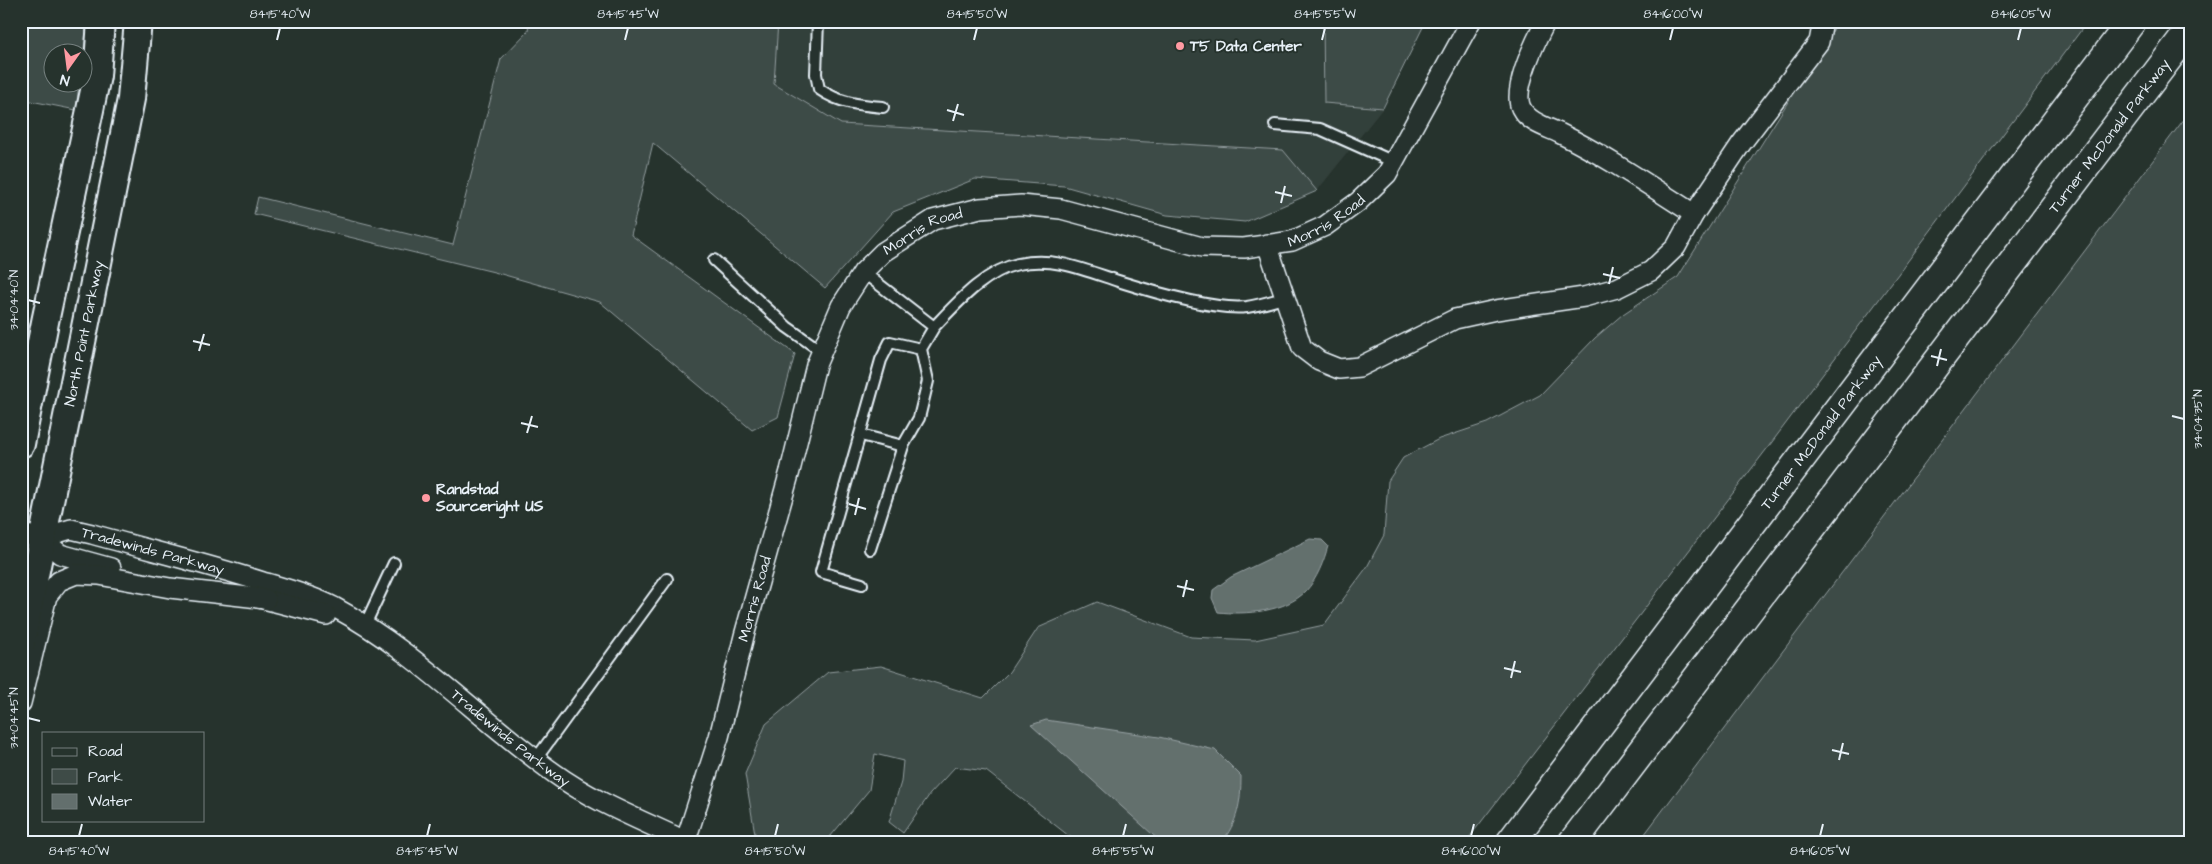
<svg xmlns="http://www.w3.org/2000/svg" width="2212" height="864" font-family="'Architects Daughter',sans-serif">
  <rect width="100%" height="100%" fill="#26332d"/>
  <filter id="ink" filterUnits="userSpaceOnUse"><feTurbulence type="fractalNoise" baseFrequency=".02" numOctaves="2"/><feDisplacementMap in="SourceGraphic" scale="10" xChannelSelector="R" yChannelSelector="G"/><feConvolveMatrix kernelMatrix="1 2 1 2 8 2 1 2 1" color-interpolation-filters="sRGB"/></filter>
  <g filter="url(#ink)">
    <!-- built -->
    <path fill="#333f3a" d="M 778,21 L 1323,21 L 1324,103 L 1383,108 L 1317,191 L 1282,150 L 841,124 L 774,84 Z"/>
    <!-- green -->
    <path fill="#3e4b47" stroke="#939ea0" d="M 21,21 L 87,21 L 83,59 L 82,52 L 52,52 L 52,82 L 79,83 L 76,110 L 21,99 Z
      M 529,21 L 778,21 L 774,84 L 841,124 L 1283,150 L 1317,191 L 1245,222 L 1167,215 L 1064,186 L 975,179 L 893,212 L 825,288 L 653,143 L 631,235 L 795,354 L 778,417 L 752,430 L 600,302 L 494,272 L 254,214 L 258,197 L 453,245 L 501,59 L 528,31 Z
      M 1323,21 L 1426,21 L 1383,108 L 1324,103 Z
      M 1843,21 L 2088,21 L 1766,450 L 1465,843 L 1078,843 L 986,771 L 955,767 L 930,794 L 903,833 L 889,822 L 901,782 L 903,761 L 875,754 L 869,790 L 825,843 L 759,843 L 756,840 L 745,774 L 766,724 L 828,672 L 881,666 L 983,698 L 1009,672 L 1038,628 L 1097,602 L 1191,637 L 1255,640 L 1324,625 L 1367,567 L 1384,535 L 1388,481 L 1403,458 L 1439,439 L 1487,423 L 1540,395 L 1595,338 L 1623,314 L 1678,277 L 1835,27 Z
      M 2191,110 L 2191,843 L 1638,843 Z"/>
    <!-- water -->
    <path fill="#636f6d" stroke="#98a3a5" d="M 1310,539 L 1322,540 L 1328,546 C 1324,561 1317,579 1306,591 C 1286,612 1245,615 1218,612 L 1212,598 L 1213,590 L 1231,577 Z
      M 1046,720 L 1159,737 L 1215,750 L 1241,776 C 1241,802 1238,822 1221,843 L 1162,843 L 1031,725 Z"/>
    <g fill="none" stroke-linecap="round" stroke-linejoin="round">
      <defs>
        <path id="lane" d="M 818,21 L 816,74 L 819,89 C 839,103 859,105 883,107
          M 1275,125 L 1320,129 L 1394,162
          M 714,260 L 787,327 L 821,351
          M 863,272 L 934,327 C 957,303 985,271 1018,264 C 1053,256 1085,270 1118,281 C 1150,291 1215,311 1247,307 C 1260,305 1272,301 1284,298
          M 861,435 L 903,446 L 870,549
          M 903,446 L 919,418 L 928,381 L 921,349 L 934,327
          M 862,584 L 821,572 L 881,360 L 890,342 L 921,349
          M 364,627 L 394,563
          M 536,759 L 667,579"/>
        <g id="street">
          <path d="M 1546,21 C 1536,40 1512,89 1521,108 C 1528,122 1546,127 1559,133 C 1606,156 1650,186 1694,214"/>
          <path d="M 1267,244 L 1302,348 L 1319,361 L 1339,369 L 1359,367 L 1455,319 L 1496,310 L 1584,297 L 1617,288 L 1651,271 L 1676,247 L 1694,214 L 1741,144 L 1819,42 L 1823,21"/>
          <path d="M 21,534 L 41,538 L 60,554 L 111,568"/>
          <path id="s1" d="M 41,538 L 71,529 L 92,534 C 149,550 207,564 263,582 C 287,589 312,596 334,607 C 416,651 480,720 554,773 C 594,802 641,820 685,841"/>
          <path d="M 256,597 L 326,615"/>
          <path d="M 21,703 L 47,596 L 59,581 L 76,574 L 99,575 L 170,588 L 266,599"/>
          <path id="s2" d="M 685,843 L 719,737 L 744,636 L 790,471 L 816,365 L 841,306 L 863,272 L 883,252 L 933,220 L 980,208 L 1021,205 L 1061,209 L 1202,247 L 1244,248 L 1292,241 L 1325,226 L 1358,202 L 1387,174 L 1471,21"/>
        </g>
        <g id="secondary">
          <path d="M 21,444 L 45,322 L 90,110 L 97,76 L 101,21"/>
          <path id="s3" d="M 21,645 L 131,99 L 138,21"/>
        </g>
        <g id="highway">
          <path id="s4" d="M 1510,843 L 2132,21"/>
          <path id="s5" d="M 1572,843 L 2191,28"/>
        </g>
      </defs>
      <!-- lane casing -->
      <use href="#lane" stroke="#e8f1f8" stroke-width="14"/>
      <!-- street casing -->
      <use href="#street" stroke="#e8f1f8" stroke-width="22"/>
      <!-- secondary casing -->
      <use href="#secondary" stroke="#e8f1f8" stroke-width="30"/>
      <!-- highway casing -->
      <use href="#highway" stroke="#e8f1f8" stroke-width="31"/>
      <!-- lane -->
      <use href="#lane" stroke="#26332d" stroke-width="10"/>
      <!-- street -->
      <use href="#street" stroke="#26332d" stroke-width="19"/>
      <!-- secondary -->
      <use href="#secondary" stroke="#26332d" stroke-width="26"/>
      <!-- highway -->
      <use href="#highway" stroke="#26332d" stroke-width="28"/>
    </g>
  </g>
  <!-- ticks -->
  <path fill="none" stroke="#e8f1f8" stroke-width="2" d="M 277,40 L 280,28M 625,40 L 628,28M 974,40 L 977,28M 1322,40 L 1325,28M 1670,40 L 1673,28M 2018,40 L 2021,28M 947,110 L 964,115M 953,121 L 958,104M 1275,192 L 1292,196M 1281,203 L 1285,186M 1603,274 L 1620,278M 1609,284 L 1613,267M 28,300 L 40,303M 193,341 L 210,345M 199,351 L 204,334M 1931,356 L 1947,360M 1937,366 L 1941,349M 2172,416 L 2184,419M 521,423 L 538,427M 527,433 L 532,416M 849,504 L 866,509M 855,515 L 859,498M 1177,586 L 1194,590M 1183,597 L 1187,580M 1504,668 L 1521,672M 1511,678 L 1515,661M 28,718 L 40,721M 1832,750 L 1849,754M 1839,760 L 1843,743M 79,836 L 82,824M 427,836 L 430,824M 775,836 L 778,824M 1123,836 L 1126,824M 1471,836 L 1474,824M 1820,836 L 1823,824"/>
  <!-- markers -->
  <g fill="#ff9aa2" stroke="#26332d" stroke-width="2">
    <circle cx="1180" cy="46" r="5"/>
    <circle cx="426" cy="498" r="5"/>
  </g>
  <g text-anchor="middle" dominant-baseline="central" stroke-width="4" stroke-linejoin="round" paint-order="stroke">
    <!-- poi labels -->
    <g font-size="15" font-weight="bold" fill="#e8f1f8" stroke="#26332d" text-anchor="start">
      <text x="1190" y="46">T5 Data Center</text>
      <text x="436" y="489">Randstad<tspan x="436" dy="17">Sourceright US</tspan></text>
    </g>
    <!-- street labels -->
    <g font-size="15" fill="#e8f1f8" stroke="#26332d">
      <text stroke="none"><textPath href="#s5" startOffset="888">Turner McDonald Parkway</textPath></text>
      <text stroke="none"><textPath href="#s2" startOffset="1094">Morris Road</textPath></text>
      <text stroke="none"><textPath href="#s2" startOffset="674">Morris Road</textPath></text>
      <text stroke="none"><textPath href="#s3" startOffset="318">North Point Parkway</textPath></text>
      <text stroke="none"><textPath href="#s4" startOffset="515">Turner McDonald Parkway</textPath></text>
      <text stroke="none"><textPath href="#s1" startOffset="116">Tradewinds Parkway</textPath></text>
      <text stroke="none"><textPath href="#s2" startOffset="254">Morris Road</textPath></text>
      <text stroke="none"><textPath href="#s1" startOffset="526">Tradewinds Parkway</textPath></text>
    </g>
  </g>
  <!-- margin -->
  <rect width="2212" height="864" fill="none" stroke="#26332d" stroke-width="55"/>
  <!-- legend -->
  <rect x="42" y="732" width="162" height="90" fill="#26332d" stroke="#747f7e"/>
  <rect x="52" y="748" width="25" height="8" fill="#26332d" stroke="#747f7e"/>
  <text x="88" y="756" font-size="15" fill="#e8f1f8">Road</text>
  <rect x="52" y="769" width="25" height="15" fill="#3e4b47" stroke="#747f7e"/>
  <text x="88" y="782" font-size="15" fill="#e8f1f8">Park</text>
  <rect x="52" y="794" width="25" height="15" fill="#636f6d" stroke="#747f7e"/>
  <text x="88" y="806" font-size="15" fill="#e8f1f8">Water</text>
  <!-- north arrow -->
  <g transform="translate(68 68) rotate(194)"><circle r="24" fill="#26332d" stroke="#747f7e"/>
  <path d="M0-4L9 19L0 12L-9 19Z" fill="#ff9aa2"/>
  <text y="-8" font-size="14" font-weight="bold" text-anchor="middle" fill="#e8f1f8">N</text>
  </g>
  <rect x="28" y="28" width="2156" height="808" fill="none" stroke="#e8f1f8" stroke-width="2"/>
  <g font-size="12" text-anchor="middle" fill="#e8f1f8">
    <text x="280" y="18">84°15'40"W</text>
    <text x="628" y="18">84°15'45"W</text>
    <text x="977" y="18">84°15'50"W</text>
    <text x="1325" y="18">84°15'55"W</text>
    <text x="1673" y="18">84°16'00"W</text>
    <text x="2021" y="18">84°16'05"W</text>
    <text transform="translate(14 300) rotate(-90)" y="4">34°04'40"N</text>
    <text transform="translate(2198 419) rotate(-90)" y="4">34°04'35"N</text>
    <text transform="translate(14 718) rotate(-90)" y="4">34°04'45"N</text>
    <text x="79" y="855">84°15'40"W</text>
    <text x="427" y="855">84°15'45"W</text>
    <text x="775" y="855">84°15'50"W</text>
    <text x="1123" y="855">84°15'55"W</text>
    <text x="1471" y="855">84°16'00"W</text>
    <text x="1820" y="855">84°16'05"W</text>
  </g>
</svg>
